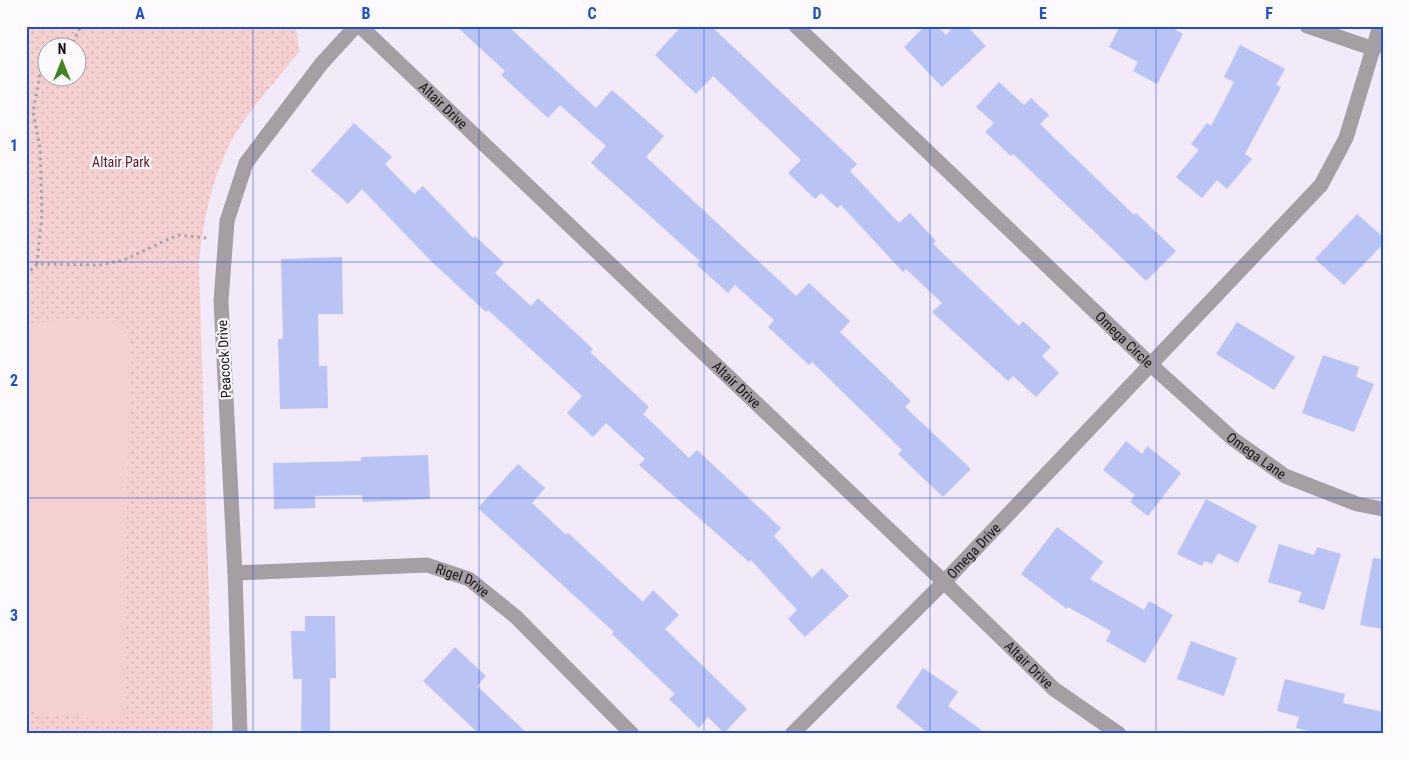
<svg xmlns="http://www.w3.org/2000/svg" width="1409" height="760" font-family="'Roboto Condensed',sans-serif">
  <defs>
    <pattern id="park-dots" width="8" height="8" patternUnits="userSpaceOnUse" patternTransform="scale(1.25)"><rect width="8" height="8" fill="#f4d1d0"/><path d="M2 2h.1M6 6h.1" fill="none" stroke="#d0b2b2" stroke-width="1.8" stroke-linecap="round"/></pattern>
  </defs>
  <rect width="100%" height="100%" fill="#f2eaf9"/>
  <!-- park -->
  <path fill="url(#park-dots)" fill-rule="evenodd" d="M 26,26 L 296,26 L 299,52 C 274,84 241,117 225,154 C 210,188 202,227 199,263 L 213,734 L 26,734 ZM 48,48 L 78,48 L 78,78 L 48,78 Z"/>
  <!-- pitch -->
  <path fill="#f4d1d0" d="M 109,319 L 129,336 L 125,722 L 26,711 L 26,323 Z"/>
  <!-- building -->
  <path fill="#bac4f4" d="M 456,26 L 508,26 L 596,108 L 612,90 L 664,136 L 646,157 L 796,296 L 809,283 L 850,321 L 840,332 L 911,401 L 905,407 L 971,469 L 943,497 L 898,454 L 902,450 L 812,362 L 809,365 L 768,327 L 774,320 L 735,285 L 728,293 L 697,265 L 700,261 L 591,163 L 606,146 L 560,105 L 548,118 L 501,75 L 505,71 Z
    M 682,26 L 711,26 L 857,164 L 850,171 L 899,223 L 910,213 L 936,241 L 933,244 L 1019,326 L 1023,321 L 1051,347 L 1042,356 L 1059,373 L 1036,397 L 1013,376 L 1008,381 L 932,312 L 942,303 L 906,269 L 903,272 L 841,205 L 837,208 L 821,193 L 815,199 L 788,173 L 801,160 L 713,76 L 696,94 L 655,55 Z
    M 925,26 L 937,26 L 946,35 L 954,26 L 967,26 L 986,46 L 942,87 L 904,47 Z
    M 1120,26 L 1169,26 L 1183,34 L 1157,84 L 1133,71 L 1138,62 L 1109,47 Z
    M 1240,45 L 1285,69 L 1276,85 L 1281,87 L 1245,154 L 1252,159 L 1227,189 L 1217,180 L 1202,198 L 1176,177 L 1199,150 L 1191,144 L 1207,123 L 1211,126 L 1234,82 L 1224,77 Z
    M 999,82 L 1024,105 L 1031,98 L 1049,115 L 1040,124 L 1134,215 L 1136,213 L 1176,251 L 1146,281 L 1013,154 L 1011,156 L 985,132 L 994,123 L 976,107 Z
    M 354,123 L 392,157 L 385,164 L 414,194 L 423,186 L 473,238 L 475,236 L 504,263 L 495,273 L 531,306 L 538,298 L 593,349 L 590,352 L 649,407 L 643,414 L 689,458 L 697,450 L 781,528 L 774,536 L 812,578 L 822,568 L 849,596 L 805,637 L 788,619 L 797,610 L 751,560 L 749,562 L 639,465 L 645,459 L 606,423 L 593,437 L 567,413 L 582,396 L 488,310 L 486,312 L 430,260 L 362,189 L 348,204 L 311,171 Z
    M 1357,214 L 1383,237 L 1383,244 L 1344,285 L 1315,259 Z
    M 342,257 L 343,314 L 318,314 L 319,366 L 327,366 L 328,408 L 280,409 L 278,339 L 283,339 L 281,259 Z
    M 1237,322 L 1295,357 L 1274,390 L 1216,354 Z
    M 1323,355 L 1359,367 L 1356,377 L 1374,384 L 1354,432 L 1302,413 Z
    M 1126,441 L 1142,454 L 1147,446 L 1181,473 L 1148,516 L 1130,502 L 1135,495 L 1103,470 Z
    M 428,455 L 430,499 L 363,502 L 362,495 L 315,496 L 315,508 L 274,509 L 273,463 L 361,461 L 361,457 Z
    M 518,464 L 545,488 L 532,503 L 566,535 L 568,533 L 643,602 L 653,590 L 679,615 L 665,629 L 747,709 L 724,733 L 708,717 L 699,728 L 669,699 L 675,694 L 612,634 L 614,632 L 478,508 Z
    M 1206,499 L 1257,526 L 1238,563 L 1218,553 L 1212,564 L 1205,561 L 1202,566 L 1177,554 Z
    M 1057,527 L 1103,562 L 1090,579 L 1144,610 L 1149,601 L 1173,615 L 1145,663 L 1106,641 L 1111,631 L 1068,607 L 1067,609 L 1021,574 Z
    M 1279,544 L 1314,555 L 1317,547 L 1341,554 L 1324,610 L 1298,602 L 1302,592 L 1268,582 Z
    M 1373,558 L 1383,559 L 1383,629 L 1360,625 Z
    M 305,616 L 335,616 L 336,678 L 330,678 L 330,734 L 301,734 L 302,679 L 293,679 L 291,631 L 305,631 Z
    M 1191,641 L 1237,658 L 1224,696 L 1177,679 Z
    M 455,647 L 486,676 L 477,686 L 528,734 L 479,734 L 423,681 Z
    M 923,668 L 958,692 L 948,706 L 987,734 L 929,734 L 896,707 Z
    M 1285,679 L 1345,694 L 1343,703 L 1383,712 L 1383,734 L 1320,734 L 1296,728 L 1299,717 L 1277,711 Z"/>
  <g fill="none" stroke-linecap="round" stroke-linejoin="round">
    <!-- path -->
    <path stroke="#a7a1ac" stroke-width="3" stroke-dasharray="2.5 4" stroke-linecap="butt" d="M 70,48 L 81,26
      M 37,264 L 42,214 L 40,147 L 33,112 L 40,74 L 48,69
      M 26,275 L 37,264 L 100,265 L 124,260 L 178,235 L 207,238"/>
    <!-- street -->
    <g stroke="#a59ea2" stroke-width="15">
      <path id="s1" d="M 360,26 L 944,582 L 1054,689 L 1119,734"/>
      <path id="s2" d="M 796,26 L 1151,365 L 1233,439 L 1285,476 L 1357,504 L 1383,509"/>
      <path d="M 1307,26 L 1374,49"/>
      <path id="s3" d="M 235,573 L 427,565 L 469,579 L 516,617 L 632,734"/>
      <path d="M 240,734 L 235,573 L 221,301 L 227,221 L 246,163 L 322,63 L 356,26"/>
      <path id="s4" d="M 792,734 L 944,582 L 1321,185 L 1346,138 L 1380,26"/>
    </g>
  </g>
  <!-- grid -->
  <path fill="none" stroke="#1d4ed8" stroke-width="1" stroke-opacity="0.55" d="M 253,26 L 253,734M 479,26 L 479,734M 704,26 L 704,734M 930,26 L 930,734M 1156,26 L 1156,734M 26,262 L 1383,262M 26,498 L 1383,498"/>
  <g text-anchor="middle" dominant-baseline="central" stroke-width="4.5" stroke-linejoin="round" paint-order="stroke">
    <!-- street labels -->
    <g font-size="14" fill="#141116" stroke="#fcfafd">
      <text stroke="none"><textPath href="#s1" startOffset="115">Altair Drive</textPath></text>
      <text stroke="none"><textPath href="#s2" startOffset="454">Omega Circle</textPath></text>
      <text transform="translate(224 359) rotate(-93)">Peacock Drive</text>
      <text stroke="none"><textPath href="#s1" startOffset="520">Altair Drive</textPath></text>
      <text stroke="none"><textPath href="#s2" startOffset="630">Omega Lane</textPath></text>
      <text stroke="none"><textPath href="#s4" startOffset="258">Omega Drive</textPath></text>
      <text stroke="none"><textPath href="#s3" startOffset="231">Rigel Drive</textPath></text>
      <text stroke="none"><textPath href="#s1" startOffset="925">Altair Drive</textPath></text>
    </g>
    <!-- park labels -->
    <g font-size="14" fill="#681621" stroke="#fcfafd">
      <text x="121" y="162">Altair Park</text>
    </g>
  </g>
  <!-- border -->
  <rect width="1409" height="760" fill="none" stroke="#fcfafd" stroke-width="55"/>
  <!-- north arrow -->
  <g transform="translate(62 62)"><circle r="24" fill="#fcfafd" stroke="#9f9da1"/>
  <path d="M0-4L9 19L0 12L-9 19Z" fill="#438323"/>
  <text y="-8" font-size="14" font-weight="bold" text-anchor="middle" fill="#141116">N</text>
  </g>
  <rect x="28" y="28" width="1354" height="704" fill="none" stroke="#1d4ed8" stroke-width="2"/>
  <g font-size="16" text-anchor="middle" font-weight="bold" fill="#1d4ed8">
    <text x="140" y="19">A</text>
    <text x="366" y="19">B</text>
    <text x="592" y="19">C</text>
    <text x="817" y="19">D</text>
    <text x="1043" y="19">E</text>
    <text x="1269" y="19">F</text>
    <text x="14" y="151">1</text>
    <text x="14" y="386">2</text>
    <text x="14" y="621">3</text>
  </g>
</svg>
